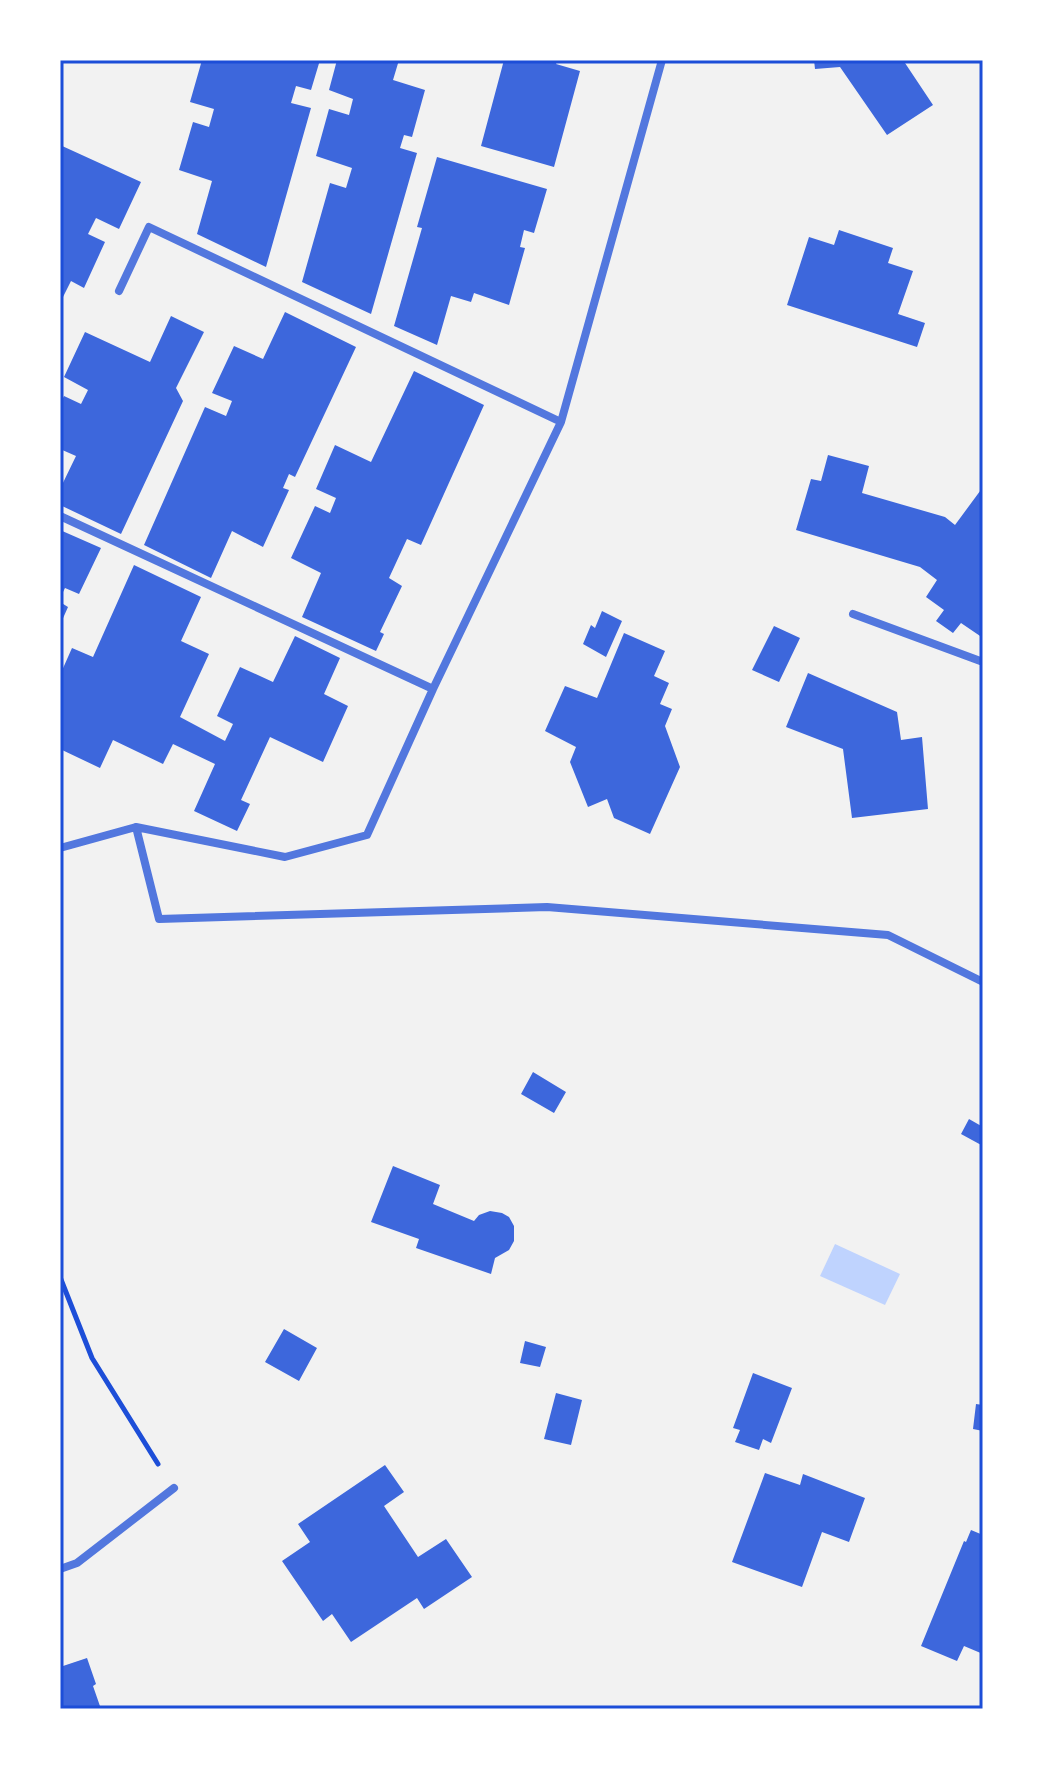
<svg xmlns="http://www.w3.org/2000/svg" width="1043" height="1769" font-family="'Open Sans',sans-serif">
  <rect width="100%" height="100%" fill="#f2f2f2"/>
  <!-- water -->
  <path fill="#bfd3fe" d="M 835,1244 L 900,1274 L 885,1305 L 820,1276 Z"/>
  <!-- building -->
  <path fill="#3d67dc" d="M 202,60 L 320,60 L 311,90 L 296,86 L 291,103 L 311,108 L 266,267 L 197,234 L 212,181 L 179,170 L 193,122 L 209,127 L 214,109 L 190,102 Z
    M 337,60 L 399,60 L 393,80 L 425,90 L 412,137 L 404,135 L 400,148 L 417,153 L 371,314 L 302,282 L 330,183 L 346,188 L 352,168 L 316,156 L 329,109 L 349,115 L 353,99 L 329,90 Z
    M 504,60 L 558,60 L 556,64 L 580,71 L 554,167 L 481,146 Z
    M 814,60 L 903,60 L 933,105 L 887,135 L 840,67 L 815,69 Z
    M 60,145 L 141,182 L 119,229 L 96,218 L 88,234 L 105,242 L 84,288 L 71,281 L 60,303 Z
    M 437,157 L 547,189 L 534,233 L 524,230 L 520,247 L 525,248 L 509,305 L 474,293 L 471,302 L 451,296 L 437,345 L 394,326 L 422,228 L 417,227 Z
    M 839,230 L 893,248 L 888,263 L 913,271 L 898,314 L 925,323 L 917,347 L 787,305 L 809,237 L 834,245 Z
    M 285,312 L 356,347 L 295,477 L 289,474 L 283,488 L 289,490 L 263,547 L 232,531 L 211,578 L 144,545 L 205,407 L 226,416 L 232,401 L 212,393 L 234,346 L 263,359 Z
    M 171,316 L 204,332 L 176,388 L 183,401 L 121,534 L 60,505 L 60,489 L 76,456 L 60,449 L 60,404 L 64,396 L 81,404 L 88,390 L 64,377 L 85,332 L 150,362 Z
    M 414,371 L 484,405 L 421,545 L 407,539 L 389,578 L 402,586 L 380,632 L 384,634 L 376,651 L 302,617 L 321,573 L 291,558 L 315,506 L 330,513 L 336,498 L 316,489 L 335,445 L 371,462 Z
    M 828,455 L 869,466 L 862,493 L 945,517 L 955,525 L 983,487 L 983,638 L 961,623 L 953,633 L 936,621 L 944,610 L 926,597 L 937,580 L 920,567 L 796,530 L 811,479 L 821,481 Z
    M 60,530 L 101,548 L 79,594 L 65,588 L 60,598 Z
    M 134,565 L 201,597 L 181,641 L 209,654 L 180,717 L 225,741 L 233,724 L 217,716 L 240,667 L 273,682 L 295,636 L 340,658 L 324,694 L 348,706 L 323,762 L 270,737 L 241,800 L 250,804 L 237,831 L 194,811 L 215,764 L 173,744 L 163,764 L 113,740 L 100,768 L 60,749 L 60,675 L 72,648 L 93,657 Z
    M 60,602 L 68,607 L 60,625 Z
    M 602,611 L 622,621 L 606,657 L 583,644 L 591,625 L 595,628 Z
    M 774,626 L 800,638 L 779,682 L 752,670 Z
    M 624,633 L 665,651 L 654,676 L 669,683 L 660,704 L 672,709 L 665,726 L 680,767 L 650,834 L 614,818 L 607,799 L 588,807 L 570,762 L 576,747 L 545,731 L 565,686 L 597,698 Z
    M 808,673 L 897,712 L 901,740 L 922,737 L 928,809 L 852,818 L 843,749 L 786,727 Z
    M 533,1072 L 566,1092 L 554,1113 L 521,1094 Z
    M 969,1119 L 983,1127 L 983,1146 L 961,1134 Z
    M 393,1166 L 440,1185 L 433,1204 L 474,1221 L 479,1215 L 490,1211 L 502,1213 L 509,1217 L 514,1226 L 514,1241 L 509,1250 L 495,1258 L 491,1274 L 416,1248 L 419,1239 L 371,1222 Z
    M 284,1329 L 317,1348 L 299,1381 L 265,1362 Z
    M 525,1341 L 546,1347 L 540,1367 L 520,1363 Z
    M 753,1373 L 792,1388 L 771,1443 L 763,1439 L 759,1450 L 735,1442 L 740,1430 L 733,1428 Z
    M 556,1393 L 582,1400 L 571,1445 L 544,1439 Z
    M 976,1404 L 983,1405 L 983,1431 L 973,1429 Z
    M 385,1465 L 404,1492 L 384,1506 L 418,1557 L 446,1539 L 472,1577 L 424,1609 L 417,1598 L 351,1642 L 332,1614 L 323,1621 L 282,1561 L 310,1542 L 298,1524 Z
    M 765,1473 L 800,1485 L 803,1474 L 865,1498 L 849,1542 L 822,1532 L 802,1587 L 732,1562 Z
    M 971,1530 L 983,1535 L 983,1654 L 964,1646 L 957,1661 L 921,1646 L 964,1541 L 966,1542 Z
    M 87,1658 L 96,1684 L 93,1686 L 101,1709 L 60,1709 L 60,1667 Z"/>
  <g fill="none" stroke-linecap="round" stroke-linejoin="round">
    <!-- path -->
    <path stroke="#1d4ed8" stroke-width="5" d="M 60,1277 L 92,1358 L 158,1464"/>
    <!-- minor -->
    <path stroke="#5277de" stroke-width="8" d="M 119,291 L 149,227 L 561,422
      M 60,516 L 433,689
      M 853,614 L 983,662
      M 136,827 L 159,919 L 547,907 L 888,935 L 983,982
      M 60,848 L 136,827 L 285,857 L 367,835 L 433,689 L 561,422 L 662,60
      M 60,1569 L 77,1563 L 174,1488"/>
  </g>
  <!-- border -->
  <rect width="1043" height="1769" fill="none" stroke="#ffffff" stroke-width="124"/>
  <rect x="62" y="62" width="919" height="1645" fill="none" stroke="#1d4ed8" stroke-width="3"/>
</svg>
